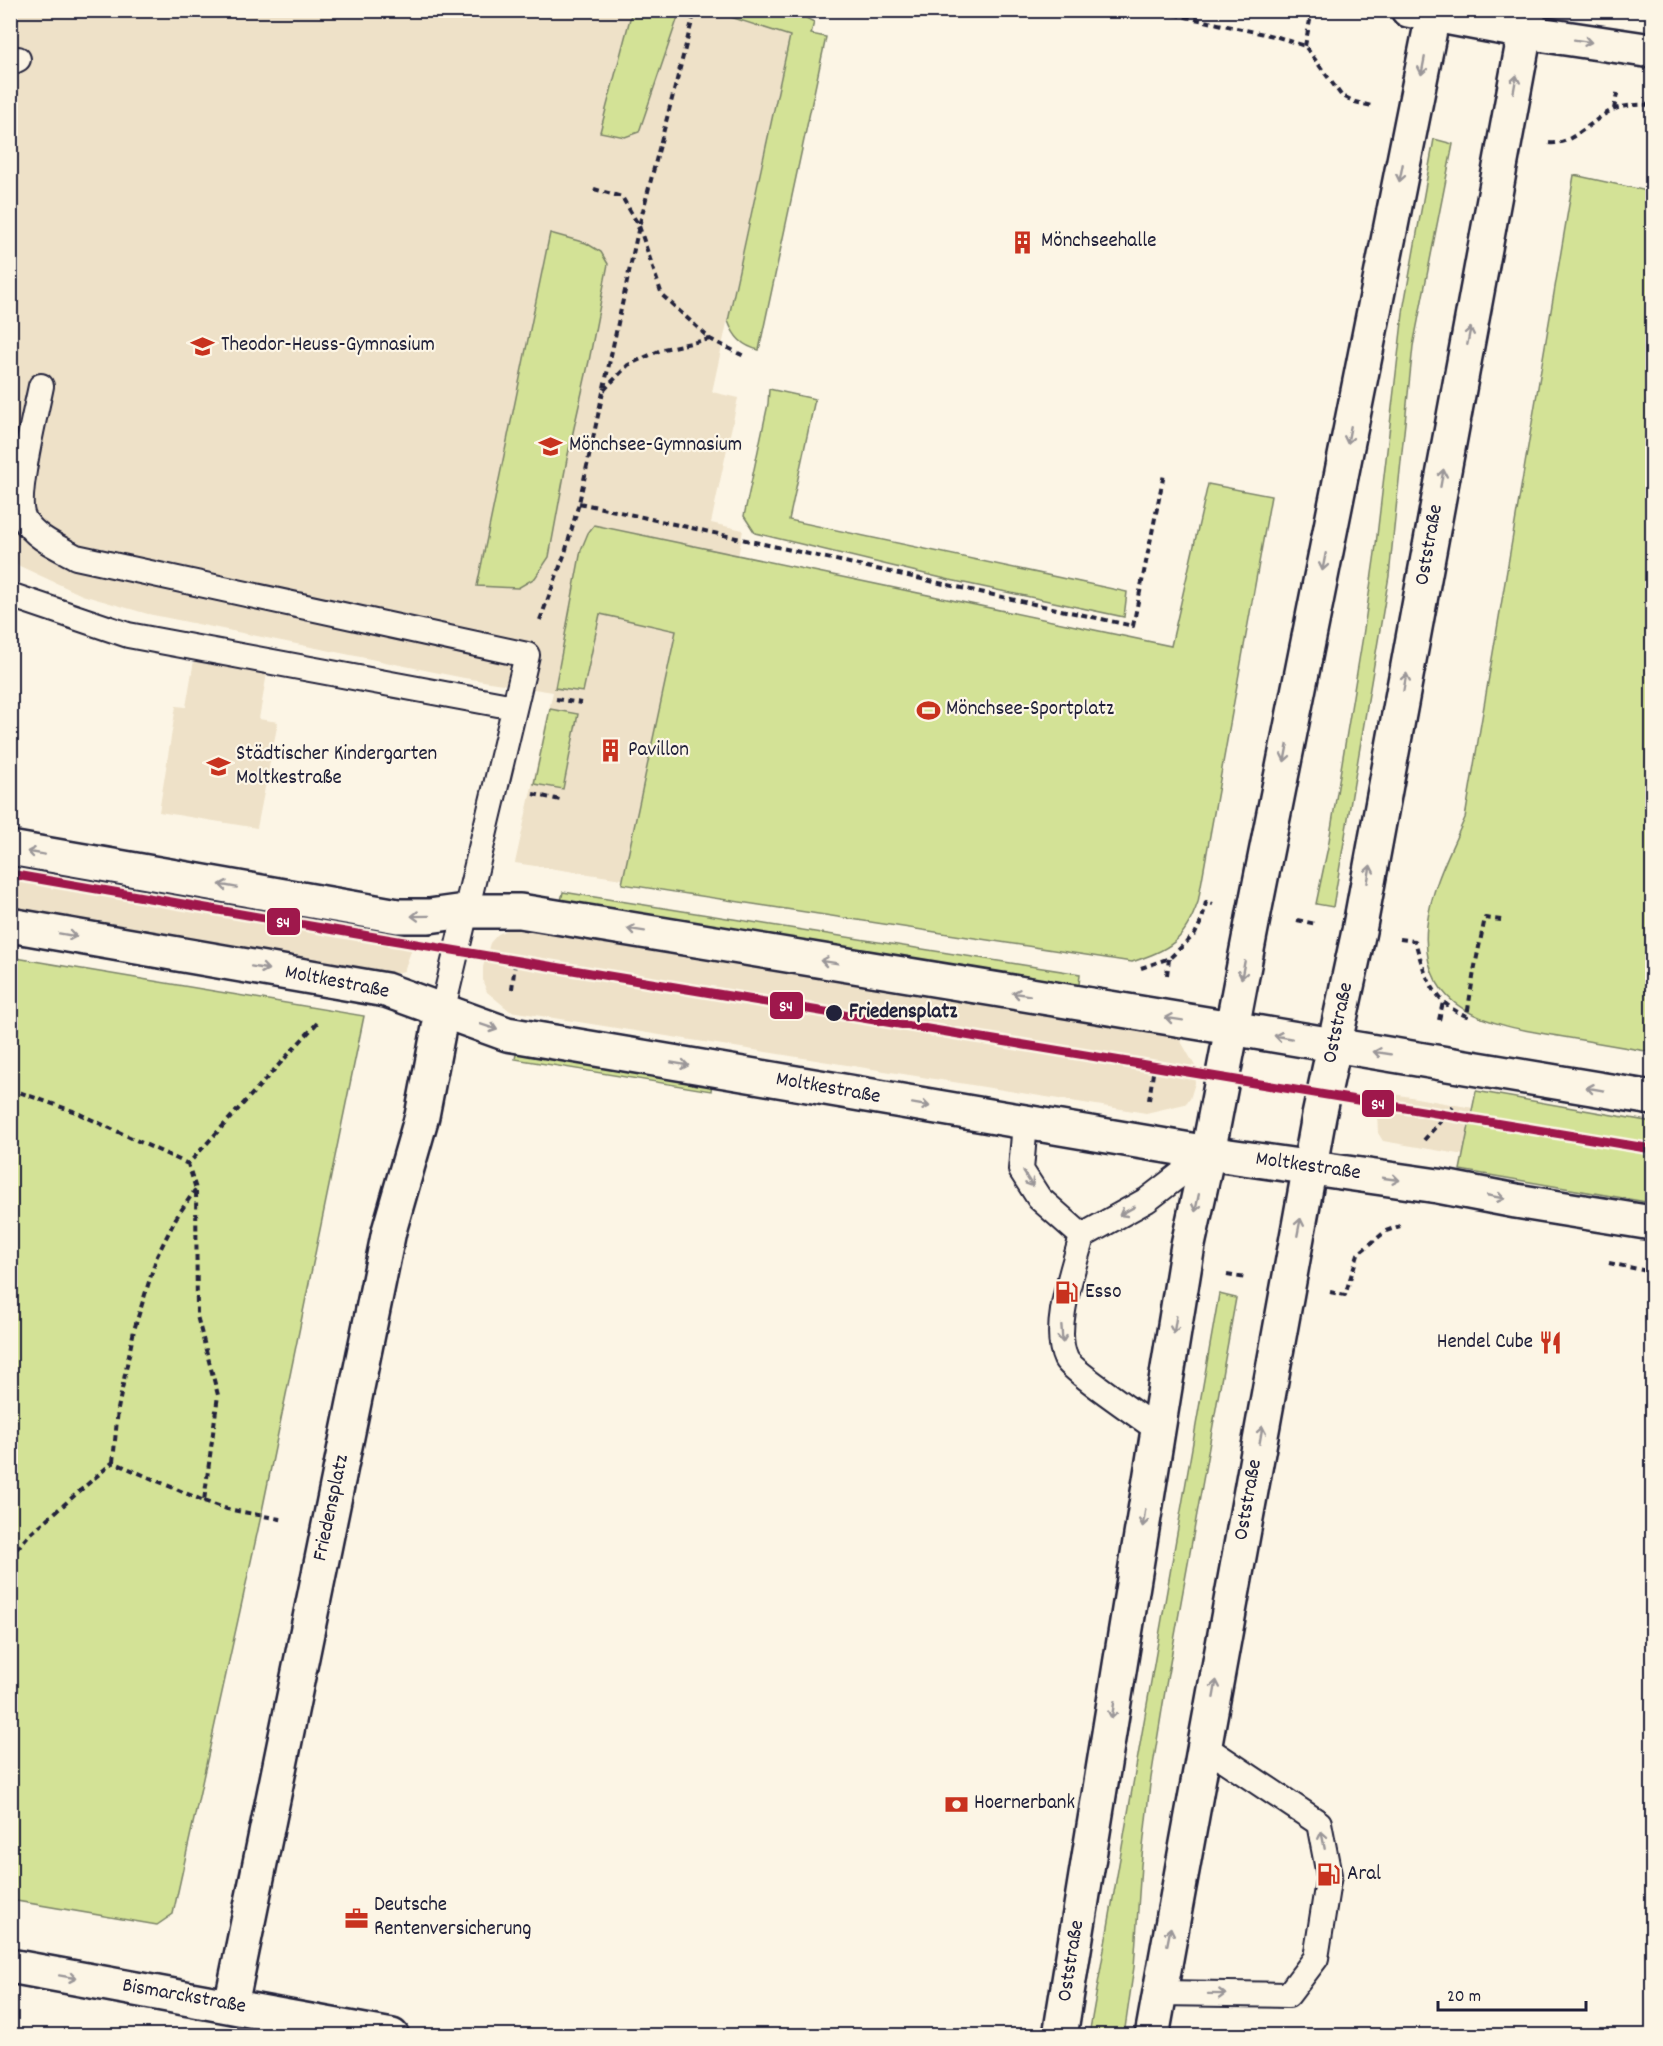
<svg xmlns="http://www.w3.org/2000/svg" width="1663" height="2046" font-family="Dekko,sans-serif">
  <rect width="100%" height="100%" fill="#fcf5e5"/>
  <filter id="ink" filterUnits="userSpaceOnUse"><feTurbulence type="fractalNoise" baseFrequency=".0167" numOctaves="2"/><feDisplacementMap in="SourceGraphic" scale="12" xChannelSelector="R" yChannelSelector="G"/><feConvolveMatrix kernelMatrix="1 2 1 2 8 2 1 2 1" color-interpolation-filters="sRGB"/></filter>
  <g filter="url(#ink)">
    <!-- built -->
    <path fill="#eee1c8" d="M 10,11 L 795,11 L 712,392 L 738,398 L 711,523 L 743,530 L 676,887 L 515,863 L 553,692 L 464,678 L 148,614 L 82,595 L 11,562 Z
      M 194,660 L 267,673 L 259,719 L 278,722 L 257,828 L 159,812 L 176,706 L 186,707 Z
      M 10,862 L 402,928 L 408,937 L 411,951 L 404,971 L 393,974 L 11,911 Z
      M 509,928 L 540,929 L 1160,1031 L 1179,1038 L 1195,1066 L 1195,1083 L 1190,1099 L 1185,1104 L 1146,1113 L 510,1011 L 487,992 L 483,982 L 483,967 L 490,943 L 497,935 Z
      M 1388,1093 L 1473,1108 L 1464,1155 L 1383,1141 L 1378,1133 L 1377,1113 L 1382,1098 Z"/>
    <!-- green -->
    <path fill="#d3e296" stroke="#7a8268" stroke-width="1.5" d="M 632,11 L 680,11 L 639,132 L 625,137 L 600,132 Z
      M 720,11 L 804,11 L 806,18 L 814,22 L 811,34 L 826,37 L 759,350 C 742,346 734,337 728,321 L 790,36 L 721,14 Z
      M 1434,139 L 1453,144 L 1413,346 L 1389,576 L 1333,907 L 1316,904 L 1328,847 L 1363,636 L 1375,553 L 1404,305 Z
      M 1574,175 L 1652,192 L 1652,1052 C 1621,1047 1589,1041 1558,1036 C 1491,1025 1418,1013 1427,925 C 1431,888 1450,852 1465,818 Z
      M 550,233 L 586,243 L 601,252 L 608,264 L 589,361 L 567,459 L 549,557 L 535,578 L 518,588 L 477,586 Z
      M 769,389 L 815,399 L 789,520 L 1127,592 L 1124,617 L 950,580 L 755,533 L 744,516 L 768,404 Z
      M 1208,484 L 1271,496 L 1198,902 C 1184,942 1170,949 1132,962 L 622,884 L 676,631 L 600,614 L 583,692 L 555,688 L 581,550 L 588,533 L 594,525 L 1171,646 Z
      M 550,709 L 578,714 L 563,789 L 534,784 Z
      M 563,892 L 1080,974 L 1079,985 L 561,901 Z
      M 10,957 L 364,1016 L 261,1516 L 173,1914 L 157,1925 L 11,1900 Z
      M 517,1050 L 712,1081 L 711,1091 L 515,1059 Z
      M 1476,1091 L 1652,1122 L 1652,1203 L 1460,1170 Z
      M 1219,1294 L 1236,1298 L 1166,1685 L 1150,1784 L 1141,1865 L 1134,1967 L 1124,2035 L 1089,2035 Z"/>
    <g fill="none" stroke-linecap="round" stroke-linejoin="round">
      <defs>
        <path id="lane" d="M 10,63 L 18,59
          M 41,386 C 36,412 13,499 24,519 C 35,538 58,547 76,557 L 527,655 L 442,1012
          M 10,595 L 128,635 L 514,707
          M 1025,1123 L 1021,1170 L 1039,1198 L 1082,1236
          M 1158,1430 C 1142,1418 1072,1371 1066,1359 C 1051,1328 1074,1268 1082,1236 L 1147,1200 L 1208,1153
          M 1159,1993 L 1288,1995 L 1316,1958 L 1329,1875 L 1319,1823 L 1205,1747"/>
        <path id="street" d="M 10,848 L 398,916 L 429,916 L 465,911 L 520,911 L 1231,1028
          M 10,925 L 386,990 L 507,1034 L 1208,1153
          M 10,1966 L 392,2036
          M 231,2005 L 389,1231 L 422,1116 L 442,1012"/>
        <path id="secondary" d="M 1408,10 L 1525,32 L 1652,51
          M 1231,1028 L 1652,1098
          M 1208,1153 L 1438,1186 L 1516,1201 L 1652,1223"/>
        <path id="primary" d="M 1060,2036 L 1188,1245 L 1208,1153 L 1254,913 L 1434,10
          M 1152,2036 L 1319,1116 L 1359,931 L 1529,10"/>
      </defs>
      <!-- lane casing -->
      <use href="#lane" stroke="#22223b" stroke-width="28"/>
      <!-- street casing -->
      <use href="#street" stroke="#22223b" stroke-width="38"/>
      <!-- secondary casing -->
      <use href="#secondary" stroke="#22223b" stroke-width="38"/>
      <!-- primary casing -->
      <use href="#primary" stroke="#22223b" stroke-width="38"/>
      <!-- path -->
      <path stroke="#22223b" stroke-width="4" stroke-dasharray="6 4.5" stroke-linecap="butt" d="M 1154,10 L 1278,37 L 1305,46 L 1341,95 L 1355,102 L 1372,106
        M 1305,46 L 1312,10
        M 1614,109 L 1618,89
        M 1549,143 C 1573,146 1595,116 1615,109 C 1627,105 1640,104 1652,105
        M 594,189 L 622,197 L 639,226 L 662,295 L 710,339 L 746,357
        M 604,390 L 628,365 L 663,349 L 710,339
        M 579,503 L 1133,626 L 1164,474
        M 540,620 L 565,553 L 579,503 L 639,226 L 695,10
        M 556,699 L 581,703
        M 533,794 L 560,800
        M 1297,920 L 1316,924
        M 1400,939 L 1415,941 C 1424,973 1433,1004 1467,1016 L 1474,971 L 1485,918 L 1502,920
        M 1141,968 L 1170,958 L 1195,934 L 1202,920 L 1206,902 L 1213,904
        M 1167,975 L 1169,959
        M 512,989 L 516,955
        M 1439,1020 L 1443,1002
        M 10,1089 L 73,1111 L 188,1164
        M 1149,1100 L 1155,1060
        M 1424,1140 L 1453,1107
        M 1609,1263 L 1652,1272
        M 1227,1275 L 1246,1278
        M 1330,1292 L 1345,1295 L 1358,1254 L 1386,1231 L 1400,1226
        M 113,1462 L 118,1409 L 134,1330 L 157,1256 L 176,1218 L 195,1190
        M 204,1501 L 227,1509 L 285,1520
        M 10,1557 L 28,1536 L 113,1462 L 204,1501 L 218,1395 L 197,1316 L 196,1189 L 188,1164 L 319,1021"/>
      <!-- lane -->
      <use href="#lane" stroke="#fcf5e5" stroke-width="24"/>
      <!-- street -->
      <use href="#street" stroke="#fcf5e5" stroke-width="33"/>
      <!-- secondary -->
      <use href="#secondary" stroke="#fcf5e5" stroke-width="33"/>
      <!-- primary -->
      <use href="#primary" stroke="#fcf5e5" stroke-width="33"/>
      <defs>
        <path id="rail-1" d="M 10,874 L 386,939 L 1652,1149"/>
      </defs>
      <!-- rail-1 casing -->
      <use href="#rail-1" stroke="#fcf5e5" stroke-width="14"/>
      <!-- rail-1 -->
      <use href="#rail-1" stroke="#9f184c" stroke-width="9"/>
    </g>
    <!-- one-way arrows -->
    <defs><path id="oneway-shaft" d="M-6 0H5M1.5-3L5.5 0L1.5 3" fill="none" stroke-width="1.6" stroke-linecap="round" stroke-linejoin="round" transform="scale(1.5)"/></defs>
    <g stroke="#9a9698">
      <use href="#oneway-shaft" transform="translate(1583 41) rotate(9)"/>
      <use href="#oneway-shaft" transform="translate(1423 66) rotate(101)"/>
      <use href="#oneway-shaft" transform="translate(1515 84) rotate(-80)"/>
      <use href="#oneway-shaft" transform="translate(1401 173) rotate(101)"/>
      <use href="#oneway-shaft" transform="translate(1469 336) rotate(-79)"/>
      <use href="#oneway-shaft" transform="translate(1349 435) rotate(101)"/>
      <use href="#oneway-shaft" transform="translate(1442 478) rotate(-80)"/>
      <use href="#oneway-shaft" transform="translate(1324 562) rotate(101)"/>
      <use href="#oneway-shaft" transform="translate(1405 682) rotate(-80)"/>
      <use href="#oneway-shaft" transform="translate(1286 753) rotate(101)"/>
      <use href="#oneway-shaft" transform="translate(36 853) rotate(-170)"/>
      <use href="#oneway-shaft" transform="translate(1369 874) rotate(-80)"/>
      <use href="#oneway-shaft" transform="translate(228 886) rotate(-170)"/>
      <use href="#oneway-shaft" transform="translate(420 916) rotate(179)"/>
      <use href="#oneway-shaft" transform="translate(636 930) rotate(-171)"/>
      <use href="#oneway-shaft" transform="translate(68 935) rotate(10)"/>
      <use href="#oneway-shaft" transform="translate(829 962) rotate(-171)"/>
      <use href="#oneway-shaft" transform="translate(260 968) rotate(10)"/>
      <use href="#oneway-shaft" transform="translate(1243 970) rotate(101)"/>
      <use href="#oneway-shaft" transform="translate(1021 994) rotate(-171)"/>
      <use href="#oneway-shaft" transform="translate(1174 1019) rotate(-171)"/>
      <use href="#oneway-shaft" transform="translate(489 1027) rotate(19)"/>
      <use href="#oneway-shaft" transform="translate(1283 1037) rotate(-170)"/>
      <use href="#oneway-shaft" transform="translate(1382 1053) rotate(-171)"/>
      <use href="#oneway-shaft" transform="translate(680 1064) rotate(10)"/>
      <use href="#oneway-shaft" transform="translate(1595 1089) rotate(-170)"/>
      <use href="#oneway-shaft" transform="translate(921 1105) rotate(10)"/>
      <use href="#oneway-shaft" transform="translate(1028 1179) rotate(58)"/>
      <use href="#oneway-shaft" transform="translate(1391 1179) rotate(8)"/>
      <use href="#oneway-shaft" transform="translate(1496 1197) rotate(11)"/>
      <use href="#oneway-shaft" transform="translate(1197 1203) rotate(102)"/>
      <use href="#oneway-shaft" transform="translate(1127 1211) rotate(151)"/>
      <use href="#oneway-shaft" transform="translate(1299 1227) rotate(-79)"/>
      <use href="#oneway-shaft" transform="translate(1175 1325) rotate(99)"/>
      <use href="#oneway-shaft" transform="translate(1062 1334) rotate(86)"/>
      <use href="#oneway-shaft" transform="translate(1261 1435) rotate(-80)"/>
      <use href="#oneway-shaft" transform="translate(1144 1518) rotate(99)"/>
      <use href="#oneway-shaft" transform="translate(1215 1689) rotate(-80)"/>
      <use href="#oneway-shaft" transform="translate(1113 1710) rotate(99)"/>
      <use href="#oneway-shaft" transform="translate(1323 1840) rotate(-101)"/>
      <use href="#oneway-shaft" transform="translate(1169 1936) rotate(-79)"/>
      <use href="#oneway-shaft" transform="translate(68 1977) rotate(10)"/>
      <use href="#oneway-shaft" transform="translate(1217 1994) rotate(1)"/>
    </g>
  </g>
  <!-- icons -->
  <defs>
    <symbol id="building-bare" viewBox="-9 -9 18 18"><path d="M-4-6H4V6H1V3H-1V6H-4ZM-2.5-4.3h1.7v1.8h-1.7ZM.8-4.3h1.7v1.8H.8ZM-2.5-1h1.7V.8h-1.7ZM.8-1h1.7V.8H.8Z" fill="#c8321e" stroke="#fcf5e5" stroke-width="2.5" paint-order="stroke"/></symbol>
    <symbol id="school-bare" viewBox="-9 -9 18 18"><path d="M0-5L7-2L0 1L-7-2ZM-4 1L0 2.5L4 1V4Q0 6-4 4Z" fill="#c8321e" stroke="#fcf5e5" stroke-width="2.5" paint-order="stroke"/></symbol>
    <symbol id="stadium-bare" viewBox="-9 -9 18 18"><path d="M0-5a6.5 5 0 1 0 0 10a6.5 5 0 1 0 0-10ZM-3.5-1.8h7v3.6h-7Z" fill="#c8321e" stroke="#fcf5e5" stroke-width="2.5" paint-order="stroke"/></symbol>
    <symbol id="fuel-bare" viewBox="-9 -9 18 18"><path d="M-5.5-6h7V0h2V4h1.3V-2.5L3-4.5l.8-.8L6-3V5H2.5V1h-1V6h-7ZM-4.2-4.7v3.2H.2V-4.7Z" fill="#c8321e" stroke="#fcf5e5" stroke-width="2.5" paint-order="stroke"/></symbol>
    <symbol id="restaurant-bare" viewBox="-9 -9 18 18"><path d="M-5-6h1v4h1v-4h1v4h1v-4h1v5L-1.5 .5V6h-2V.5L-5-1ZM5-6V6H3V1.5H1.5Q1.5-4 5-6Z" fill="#c8321e" stroke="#fcf5e5" stroke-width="2.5" paint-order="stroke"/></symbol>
    <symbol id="bank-bare" viewBox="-9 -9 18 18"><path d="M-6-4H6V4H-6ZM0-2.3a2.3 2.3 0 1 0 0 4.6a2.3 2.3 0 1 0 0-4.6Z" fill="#c8321e" stroke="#fcf5e5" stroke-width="2.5" paint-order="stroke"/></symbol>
    <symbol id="office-bare" viewBox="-9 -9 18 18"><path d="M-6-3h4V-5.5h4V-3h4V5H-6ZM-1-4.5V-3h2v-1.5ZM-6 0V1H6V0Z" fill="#c8321e" stroke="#fcf5e5" stroke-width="2.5" paint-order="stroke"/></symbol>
  </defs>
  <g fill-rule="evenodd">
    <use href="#building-bare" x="1006" y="226" width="33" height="33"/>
    <use href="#school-bare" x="186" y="330" width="33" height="33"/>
    <use href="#school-bare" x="534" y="430" width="33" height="33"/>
    <use href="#stadium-bare" x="912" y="694" width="33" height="33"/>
    <use href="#building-bare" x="594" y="734" width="33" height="33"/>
    <use href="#school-bare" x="202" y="750" width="33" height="33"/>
    <use href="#fuel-bare" x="1050" y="1276" width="33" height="33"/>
    <use href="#restaurant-bare" x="1534" y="1326" width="33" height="33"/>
    <use href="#bank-bare" x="940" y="1788" width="33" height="33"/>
    <use href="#fuel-bare" x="1312" y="1858" width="33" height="33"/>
    <use href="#office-bare" x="340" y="1902" width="33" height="33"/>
  </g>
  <!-- markers -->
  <circle fill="#22223b" stroke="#fcf5e5" stroke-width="2" cx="834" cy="1013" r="9"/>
  <g text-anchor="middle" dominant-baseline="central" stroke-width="4.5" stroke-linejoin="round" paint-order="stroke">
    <!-- poi labels -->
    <g font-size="21" fill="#22223b" stroke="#fcf5e5" text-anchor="start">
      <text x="1041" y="242">Mönchseehalle</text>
      <text x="221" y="346">Theodor-Heuss-Gymnasium</text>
      <text x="569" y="446">Mönchsee-Gymnasium</text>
      <text x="946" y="710">Mönchsee-Sportplatz</text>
      <text x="628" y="751">Pavillon</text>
      <text x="236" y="755">Städtischer Kindergarten<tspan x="236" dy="24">Moltkestraße</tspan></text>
      <text x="1085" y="1293">Esso</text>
      <text x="1533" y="1343" text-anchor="end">Hendel Cube</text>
      <text x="974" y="1804">Hoernerbank</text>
      <text x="1347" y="1875">Aral</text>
      <text x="374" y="1906">Deutsche<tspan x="374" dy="24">Rentenversicherung</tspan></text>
    </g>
    <!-- street labels -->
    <g font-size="21" fill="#22223b" stroke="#fcf5e5">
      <text transform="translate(1430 545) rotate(-80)">Oststraße</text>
      <text transform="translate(337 983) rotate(11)">Moltkestraße</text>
      <text transform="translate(1339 1023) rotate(-78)">Oststraße</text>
      <text transform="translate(828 1089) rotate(10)">Moltkestraße</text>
      <text transform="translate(1308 1167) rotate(8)">Moltkestraße</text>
      <text transform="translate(1249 1500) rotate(-80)">Oststraße</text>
      <text transform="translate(332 1508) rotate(-78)">Friedensplatz</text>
      <text transform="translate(1072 1961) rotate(-81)">Oststraße</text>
      <text transform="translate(184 1997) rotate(10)">Bismarckstraße</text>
    </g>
    <!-- stop labels -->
    <g font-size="21" font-weight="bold" fill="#22223b" stroke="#fcf5e5" text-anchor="start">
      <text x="849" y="1013">Friedensplatz</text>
    </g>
  </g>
  <g stroke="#fcf5e5" stroke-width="2">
    <rect x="266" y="907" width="35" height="29" rx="6" fill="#9f184c"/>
    <rect x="769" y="991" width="35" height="29" rx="6" fill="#9f184c"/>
    <rect x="1361" y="1089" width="34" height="29" rx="6" fill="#9f184c"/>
  </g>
  <g font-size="16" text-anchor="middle" font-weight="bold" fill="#fff">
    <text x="283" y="927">S4</text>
    <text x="786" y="1011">S4</text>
    <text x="1378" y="1109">S4</text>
  </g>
  <!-- margin -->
  <rect width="1663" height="2046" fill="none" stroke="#fcf5e5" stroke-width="36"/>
  <rect x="18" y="18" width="1627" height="2010" fill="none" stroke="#22223b" stroke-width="2" filter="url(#ink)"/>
  <!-- scale -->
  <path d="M1438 2001v9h148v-9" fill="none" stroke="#22223b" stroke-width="3"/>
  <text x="1447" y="2001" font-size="18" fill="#22223b" stroke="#fcf5e5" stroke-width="4.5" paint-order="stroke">20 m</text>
</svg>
